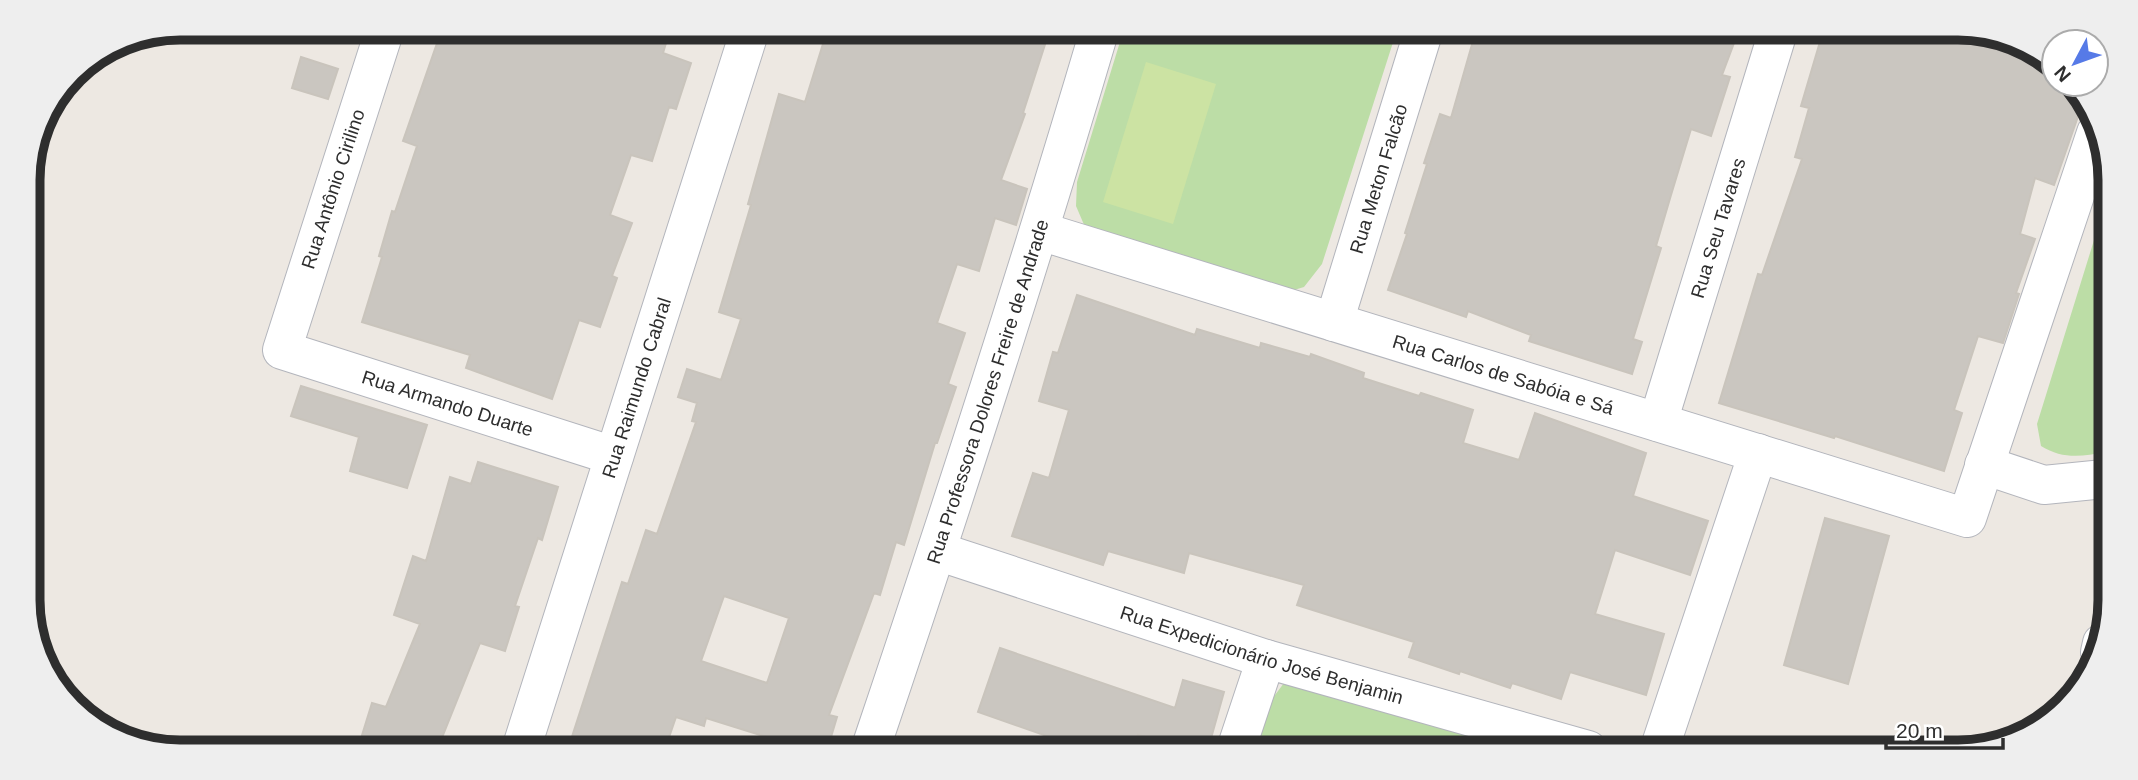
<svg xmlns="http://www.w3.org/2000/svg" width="2138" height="780" font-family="Helvetica,sans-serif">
  <rect width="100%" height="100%" fill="#ede8e2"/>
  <!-- green -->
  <path fill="#bcdda6" d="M 1123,32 L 1396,33 L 1322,264 L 1304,287 L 1277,295 L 1085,227 L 1076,206 L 1077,182 Z
    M 2108,195 L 2105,452 C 2081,457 2062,459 2041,446 L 2037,424 Z
    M 1284,683 L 1535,750 L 1257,749 L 1272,699 Z"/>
  <!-- pitch -->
  <path fill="#cce3a3" d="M 1146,62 L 1216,84 L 1173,224 L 1103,202 Z"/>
  <!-- building -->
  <path fill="#cac6c0" stroke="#c9c4bc" stroke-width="2" fill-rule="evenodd" d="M 442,29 L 670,30 L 663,53 L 691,63 L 676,109 L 669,107 L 652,161 L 631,155 L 610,215 L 632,223 L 612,276 L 617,278 L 600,327 L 579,320 L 552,399 L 466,368 L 470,355 L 362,322 L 382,257 L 379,256 L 392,211 L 395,212 L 417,146 L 403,141 Z
    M 827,31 L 1049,32 L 1023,113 L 1025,114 L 1001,180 L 1027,189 L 1016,225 L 995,218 L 979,271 L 957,264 L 937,323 L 965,333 L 948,384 L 956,387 L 937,443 L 935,443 L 904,545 L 896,542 L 880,595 L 874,593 L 856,642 L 829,715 L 837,717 L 828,747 L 799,747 L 706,718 L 704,726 L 676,717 L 666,746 L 569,746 L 622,582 L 628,584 L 646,530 L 657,534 L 696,422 L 692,421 L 697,403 L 678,397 L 687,369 L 721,380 L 741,319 L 719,312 L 751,205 L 748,204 L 779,94 L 805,102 ZM 724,596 L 789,618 L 767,683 L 701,661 Z
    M 1475,34 L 1737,35 L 1722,75 L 1730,77 L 1711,136 L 1691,129 L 1671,195 L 1656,246 L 1661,248 L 1633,339 L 1642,342 L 1632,374 L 1529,341 L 1531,335 L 1468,311 L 1466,317 L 1388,290 L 1407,234 L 1405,233 L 1427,164 L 1424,163 L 1440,114 L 1451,118 Z
    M 1822,35 L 2006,36 L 2054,68 L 2054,84 L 2074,84 L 2083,102 L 2054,185 L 2035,178 L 2020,234 L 2035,239 L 2016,293 L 2019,294 L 2003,343 L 1978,336 L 1954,410 L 1962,413 L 1944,471 L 1835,436 L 1834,438 L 1719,403 L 1758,274 L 1762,275 L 1802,159 L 1795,157 L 1809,108 L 1801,106 Z
    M 301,57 L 338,69 L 328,99 L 292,88 Z
    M 1077,295 L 1195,335 L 1197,329 L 1260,348 L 1261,343 L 1310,357 L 1311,354 L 1364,373 L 1363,378 L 1419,396 L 1421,393 L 1473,410 L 1463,443 L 1519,460 L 1535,413 L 1646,453 L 1633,496 L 1708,521 L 1690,575 L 1615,550 L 1595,614 L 1664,634 L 1646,695 L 1570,672 L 1561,699 L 1512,683 L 1510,688 L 1460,671 L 1459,674 L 1409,657 L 1414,642 L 1297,605 L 1304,585 L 1189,553 L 1184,573 L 1108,551 L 1103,565 L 1012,536 L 1033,473 L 1049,478 L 1069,410 L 1039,401 L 1053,352 L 1058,353 Z
    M 301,386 L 427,425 L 407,488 L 350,471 L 359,437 L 291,416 Z
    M 478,462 L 558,487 L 542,540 L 538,538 L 515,606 L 519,607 L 505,651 L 480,643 L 439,745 L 359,745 L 372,703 L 386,707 L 420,624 L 394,615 L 413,556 L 426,561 L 450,477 L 471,484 Z
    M 1825,518 L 1889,536 L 1848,684 L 1784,665 Z
    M 1000,648 L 1175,708 L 1183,680 L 1224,692 L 1208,749 L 1183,748 L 1138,735 L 1133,748 L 1081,748 L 978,712 Z"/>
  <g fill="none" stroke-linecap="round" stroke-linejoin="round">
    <defs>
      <g id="minor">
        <path id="s1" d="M 385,29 L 282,350 L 614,456"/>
        <path id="s2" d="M 1040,231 L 1967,518 L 2096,133"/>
        <path id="s3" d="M 1334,322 L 1423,33"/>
        <path id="s4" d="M 1658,422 L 1777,35"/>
        <path d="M 1984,465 L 2044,485 L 2104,479"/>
        <path id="s5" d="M 937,551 L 1266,659 L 1588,750"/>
        <path d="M 2100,652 L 2102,643"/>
        <path id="s6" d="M 522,746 L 750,30"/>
        <path id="s7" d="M 871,747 C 951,510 1028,272 1099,32"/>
        <path d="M 1236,749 L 1266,659"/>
        <path d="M 1659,750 L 1758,453"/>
      </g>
    </defs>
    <!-- minor casing -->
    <use href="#minor" stroke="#b3b5bc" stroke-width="40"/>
    <!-- minor -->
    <use href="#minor" stroke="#fff" stroke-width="38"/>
  </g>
  <g text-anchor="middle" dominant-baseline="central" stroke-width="6" stroke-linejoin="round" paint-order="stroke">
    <!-- street labels -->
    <g font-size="19" fill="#2e2e2e" stroke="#fff">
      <text stroke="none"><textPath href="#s3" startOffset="150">Rua Meton Falcão</textPath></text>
      <text transform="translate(333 189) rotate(-72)">Rua Antônio Cirilino</text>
      <text stroke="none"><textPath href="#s4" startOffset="203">Rua Seu Tavares</textPath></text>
      <text stroke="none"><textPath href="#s2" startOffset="485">Rua Carlos de Sabóia e Sá</textPath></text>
      <text stroke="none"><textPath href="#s6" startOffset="376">Rua Raimundo Cabral</textPath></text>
      <text stroke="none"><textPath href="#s7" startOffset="374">Rua Professora Dolores Freire de Andrade</textPath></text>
      <text stroke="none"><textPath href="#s1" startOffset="511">Rua Armando Duarte</textPath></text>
      <text stroke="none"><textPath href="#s5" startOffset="341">Rua Expedicionário José Benjamin</textPath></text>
    </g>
  </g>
  <!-- crop -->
  <path d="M0 0H2138V780H0ZM180 40H1958A140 140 0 0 1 2098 180V600A140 140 0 0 1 1958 740H180A140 140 0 0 1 40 600V180A140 140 0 0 1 180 40Z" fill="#eee" fill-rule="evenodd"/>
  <path fill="none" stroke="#2e2e2e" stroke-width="9" d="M180 40H1958A140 140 0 0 1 2098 180V600A140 140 0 0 1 1958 740H180A140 140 0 0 1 40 600V180A140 140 0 0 1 180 40Z"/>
  <!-- north arrow -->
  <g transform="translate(2075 63) rotate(229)"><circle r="33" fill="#ffffff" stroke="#ababab" stroke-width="2"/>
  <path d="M0-5L12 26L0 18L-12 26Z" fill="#567ae7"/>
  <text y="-10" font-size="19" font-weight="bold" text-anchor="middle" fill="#2e2e2e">N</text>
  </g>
  <!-- scale -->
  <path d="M1886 738v10h117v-10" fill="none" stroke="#2e2e2e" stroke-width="3.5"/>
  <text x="1896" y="738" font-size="21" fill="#2e2e2e" stroke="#ffffff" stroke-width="5" paint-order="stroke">20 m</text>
</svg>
